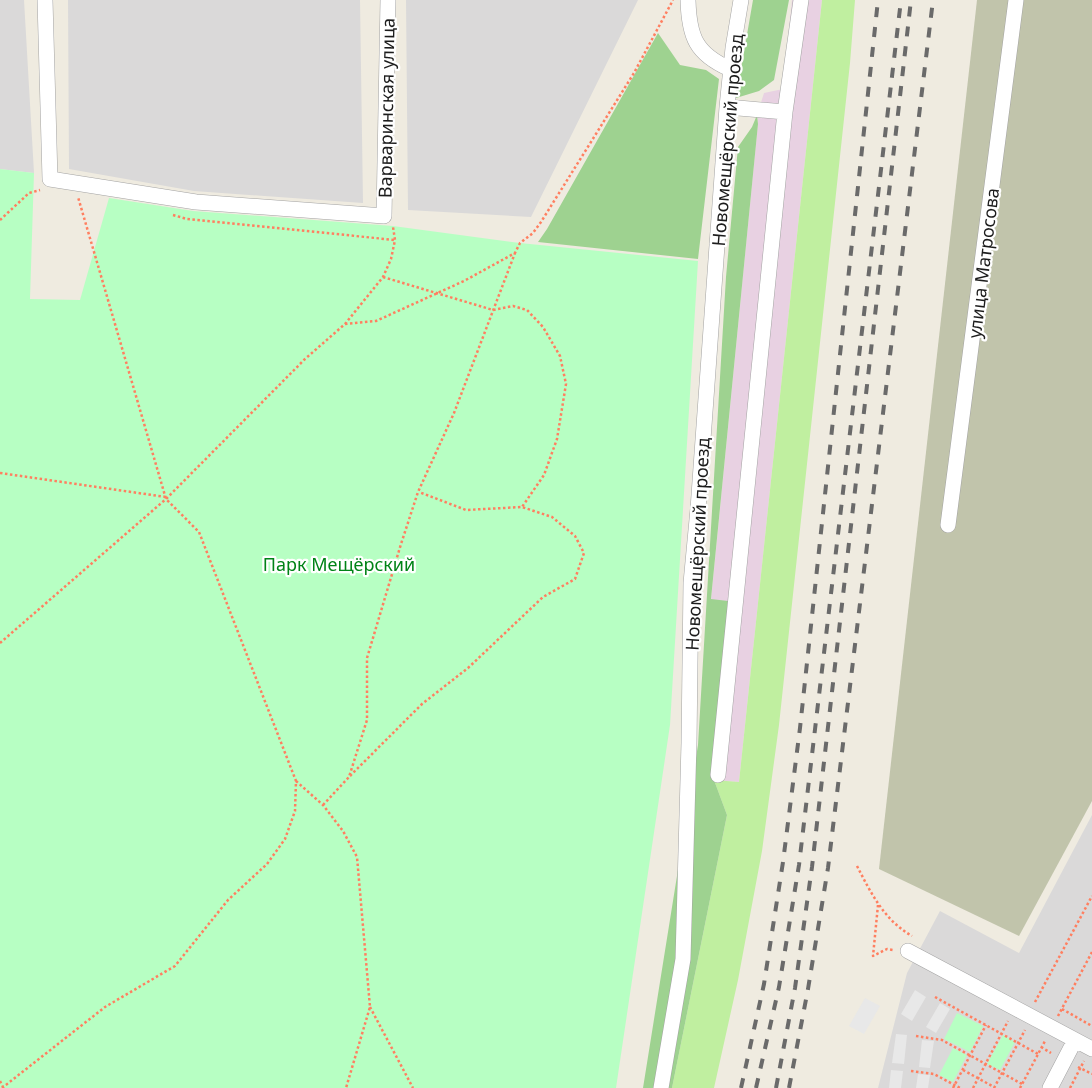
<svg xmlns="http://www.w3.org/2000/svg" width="1092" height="1088" font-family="'Noto Sans',sans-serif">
  <rect width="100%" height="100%" fill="#efebe0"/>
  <!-- residential -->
  <path fill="#dad9d9" d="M 0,0 L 24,0 L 34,173 L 0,169 Z
    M 68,0 L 360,0 L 363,203 L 194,191 L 69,169 Z
    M 406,0 L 638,0 L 531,217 L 408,210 Z
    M 1092,815 L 1092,1088 L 878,1088 L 907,973 L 940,911 L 1019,953 Z"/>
  <!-- industrial -->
  <path fill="#e8d1e2" d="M 792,0 L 822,0 L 739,782 L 714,780 L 728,602 L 711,600 L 758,124 L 757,115 L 764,93 L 783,89 Z"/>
  <!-- construction -->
  <path fill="#c1c4ab" d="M 977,0 L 1092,0 L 1092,801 L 1019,936 L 879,869 Z"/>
  <!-- grass -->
  <path fill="#c0efa0" d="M 822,0 L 855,0 L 850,63 L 779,725 L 762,851 L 738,980 L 714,1088 L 672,1088 L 727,815 L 714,780 L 739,782 Z"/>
  <!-- forest -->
  <path fill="#9ed290" d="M 753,0 L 789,0 L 774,80 L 759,91 L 736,98 Z
    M 658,33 L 680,65 L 706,70 L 719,79 L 698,259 L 538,242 L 547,229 Z
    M 757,115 L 758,124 L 711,599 L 728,601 L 714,780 L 727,815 L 672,1088 L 643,1088 L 698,745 L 726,277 L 738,147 L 752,127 Z"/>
  <!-- park -->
  <path fill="#b7ffc3" d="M 0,169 L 34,173 L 30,299 L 80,300 L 109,198 L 193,211 L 393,226 L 520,243 L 698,261 L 670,725 L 616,1088 L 0,1088 Z
    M 957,1013 L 983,1026 L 970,1052 L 944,1039 Z
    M 1003,1035 L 1015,1042 L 1000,1070 L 987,1064 Z
    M 953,1048 L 967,1055 L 953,1082 L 939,1075 Z"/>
  <!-- parking -->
  <path fill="#e8e8e8" d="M 915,990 L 926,997 L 912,1021 L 901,1014 Z
    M 865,998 L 880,1006 L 864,1034 L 849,1026 Z
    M 940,1003 L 950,1009 L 936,1033 L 926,1027 Z
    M 896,1034 L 907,1035 L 904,1064 L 892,1063 Z
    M 922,1040 L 934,1041 L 930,1068 L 919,1067 Z
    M 891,1070 L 903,1071 L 901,1088 L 889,1088 Z
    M 918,1074 L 930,1075 L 928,1088 L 916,1088 Z"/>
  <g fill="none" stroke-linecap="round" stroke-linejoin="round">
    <defs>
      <path id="minor" d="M 45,0 L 50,179 L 196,202 L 384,216 L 388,0
        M 688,0 C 689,37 696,54 730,69
        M 727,107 L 785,112
        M 948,525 L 1016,0
        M 718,775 L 785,112 L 801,0
        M 908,951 L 1092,1049
        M 661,1088 L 683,959 L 689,743 L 691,583 L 698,509 L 727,107 L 733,48 L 741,0
        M 1050,1088 L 1075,1040"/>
    </defs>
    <!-- minor casing -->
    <use href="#minor" stroke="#a3a3a3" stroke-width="16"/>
    <!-- path -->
    <path stroke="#ff7f60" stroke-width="2.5" stroke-dasharray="2.5 2.5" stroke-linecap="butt" d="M 173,215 L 187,219 L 395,240
      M 0,220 L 29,193 L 40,190
      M 383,277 L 493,310 L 513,306 L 527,310 L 543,327 L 560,356 L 566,384 L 557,439 L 544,475 L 522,507
      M 345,324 L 376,321 L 464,281 L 515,253 L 520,243 L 533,233 L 541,222 L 634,73 L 673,0
      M 0,473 L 166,497
      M 0,643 L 166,499 L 305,359 L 345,324 L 383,277 L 391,259 L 395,240 L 393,227
      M 350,776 L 422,704 L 468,668 L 543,597 L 575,579 L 584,553 L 575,536 L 552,517 L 522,507 L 466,510 L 419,492
      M 296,781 L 323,805 L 343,831 L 357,857 L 370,1007 L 346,1088
      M 323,805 L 349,777 L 367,720 L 367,658 L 401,544 L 418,492 L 454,413 L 515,253
      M 857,866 C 871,893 884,920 912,936
      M 878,905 L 873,956 L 887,949 L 893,950
      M 935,997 L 1038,1054
      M 1035,1002 L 1092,896
      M 370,1007 L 413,1088
      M 1062,1009 L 1092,1026
      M 1058,1016 L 1092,952
      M 916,1036 L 942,1040 L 1022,1084
      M 1041,1047 L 1051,1053
      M 1078,1067 L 1092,1074
      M 963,1070 L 994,1087
      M 911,1071 L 934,1074 L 960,1088
      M 0,1081 L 3,1087
      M 2,1088 L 105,1007 L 175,966 L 228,900 L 267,864 L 285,839 L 295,811 L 296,781 L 199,532 L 166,499 L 78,197
      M 953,1088 L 986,1025
      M 973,1088 L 1008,1021
      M 994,1088 L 1025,1030
      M 1020,1088 L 1045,1041
      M 1070,1088 L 1084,1061"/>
    <!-- minor -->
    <use href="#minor" stroke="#fff" stroke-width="15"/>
    <!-- rail -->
    <path stroke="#6a6a6a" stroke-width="4" stroke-dasharray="10 10" stroke-linecap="butt" d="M 741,1088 L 764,984 L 783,862 L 800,728 L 878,0
      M 756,1088 L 779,987 L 799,865 L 901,0
      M 776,1088 L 795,988 L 812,867 L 911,0
      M 789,1088 L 808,989 L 828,868 L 933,0"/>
  </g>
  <g text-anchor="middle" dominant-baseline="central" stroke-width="4.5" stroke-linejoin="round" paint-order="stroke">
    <!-- street labels -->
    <g font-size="18" fill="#1c1c1c" stroke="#fff">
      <text transform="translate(386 108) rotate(-89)">Варваринская улица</text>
      <text transform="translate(727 140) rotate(-85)">Новомещёрский проезд</text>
      <text transform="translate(983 263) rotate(-83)">улица Матросова</text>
      <text transform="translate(697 544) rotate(-87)">Новомещёрский проезд</text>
    </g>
    <!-- park labels -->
    <g font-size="18" fill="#008317" stroke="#fff">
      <text x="339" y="564">Парк Мещёрский</text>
    </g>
  </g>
</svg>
